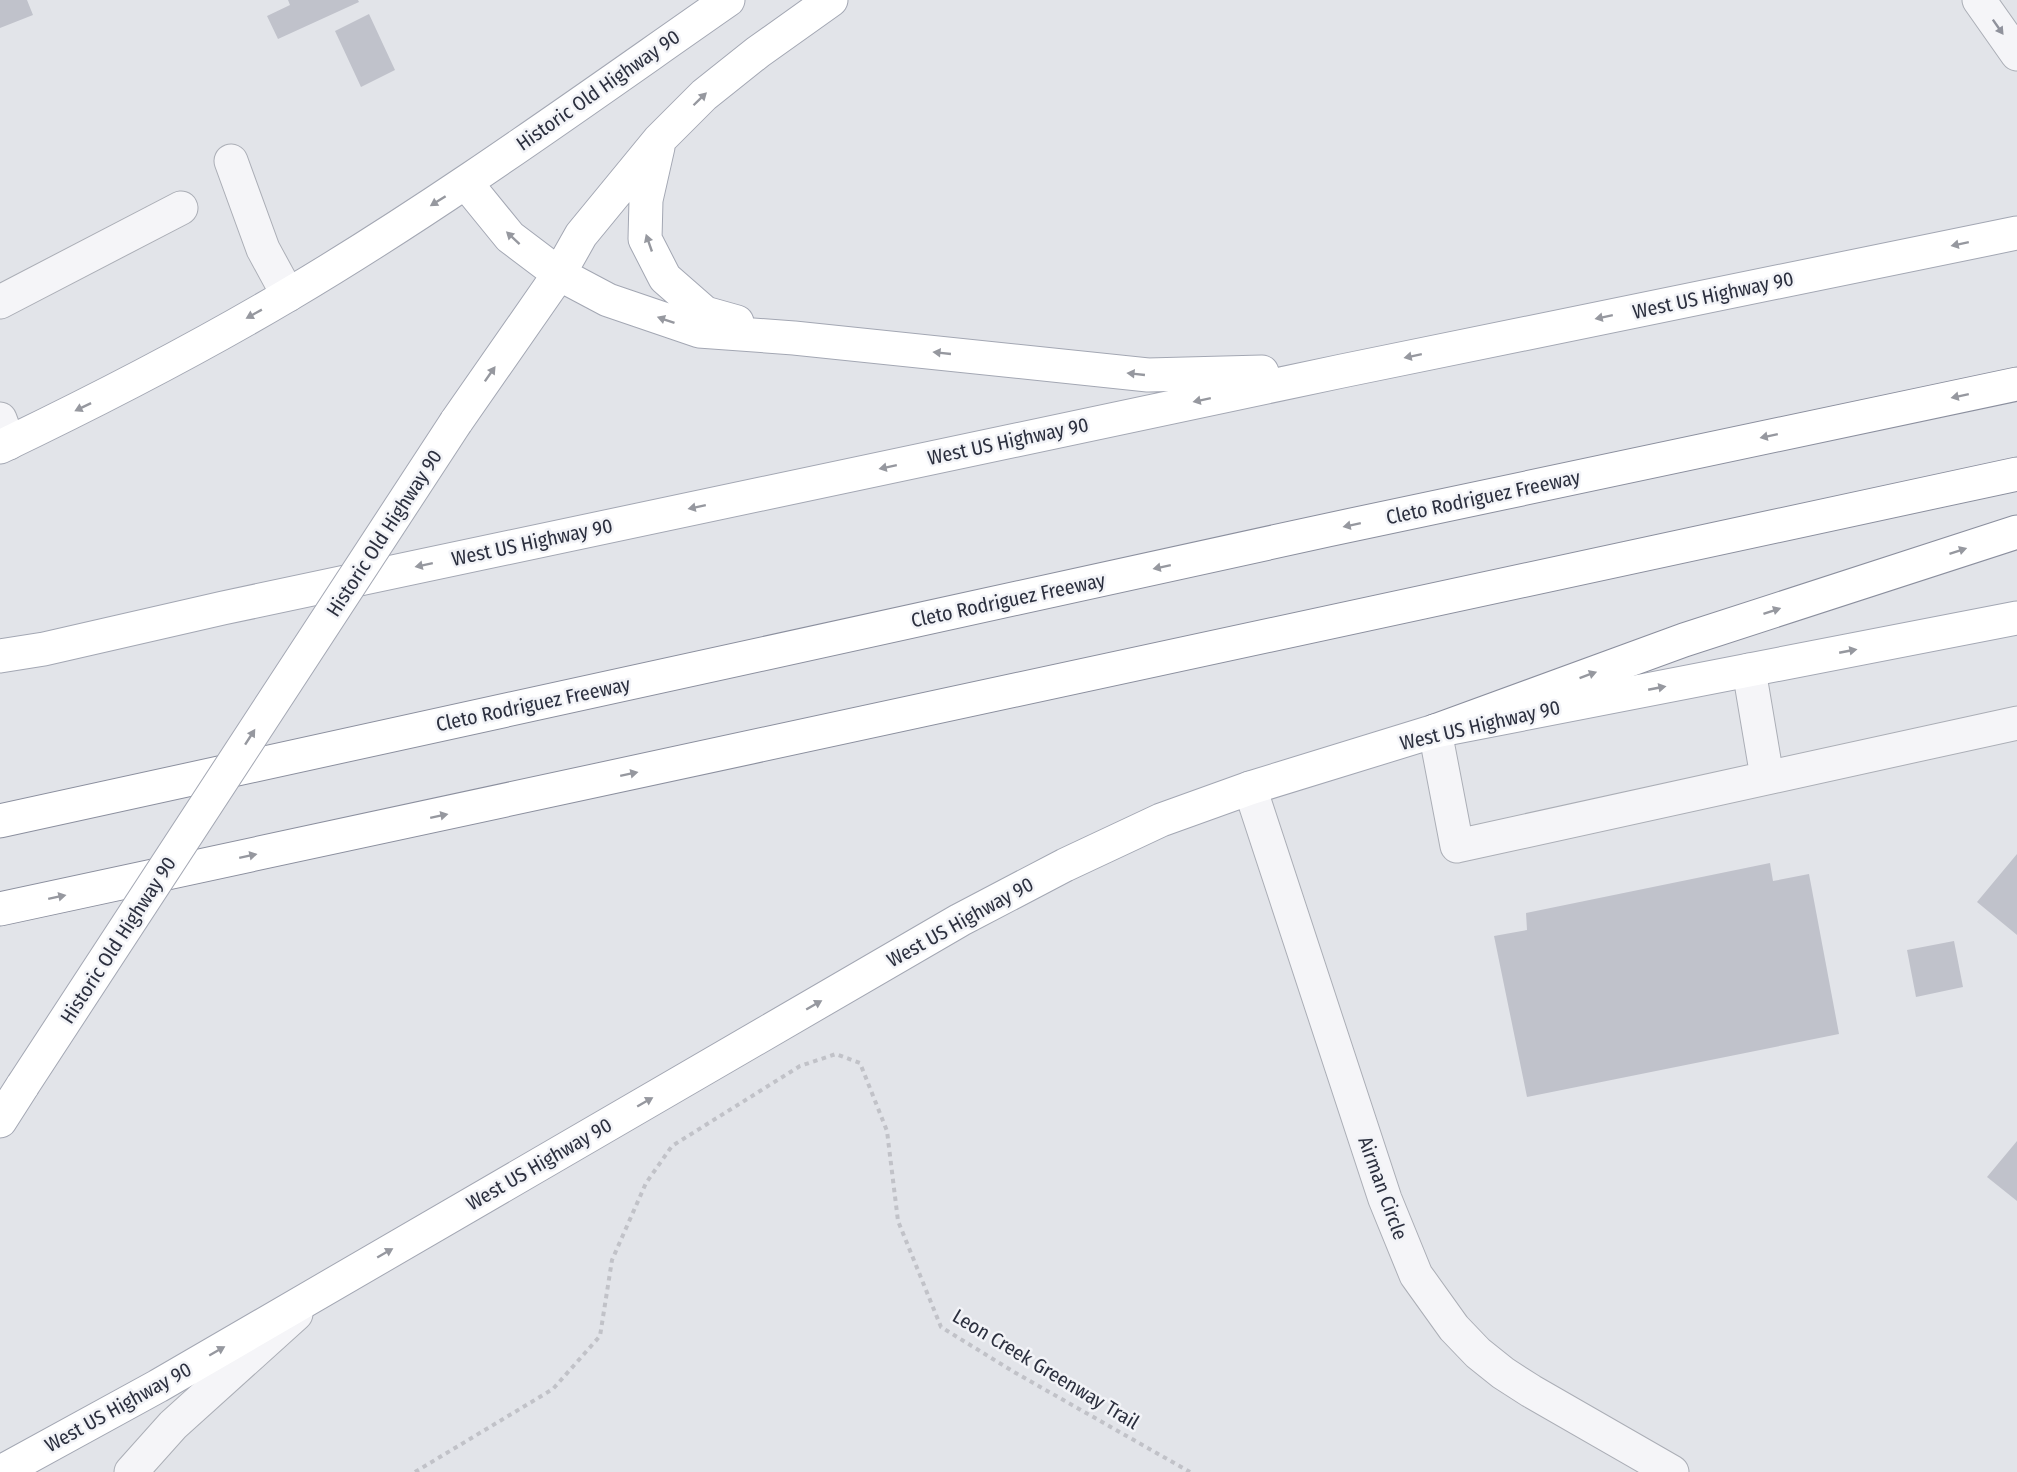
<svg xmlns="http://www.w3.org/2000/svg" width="2017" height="1472" font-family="'Fira Sans Condensed',sans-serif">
  <rect width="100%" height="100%" fill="#e2e4e9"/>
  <!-- building -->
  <path fill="#c0c2cb" d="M 0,0 L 27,0 L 33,15 L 0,28 Z
    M 288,0 L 358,0 L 359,2 L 278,39 L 267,16 L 290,5 Z
    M 369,14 L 395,70 L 361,87 L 335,31 Z
    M 2017,854 L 2017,935 L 1977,902 Z
    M 1770,863 L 1773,881 L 1809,874 L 1839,1034 L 1527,1097 L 1494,936 L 1527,930 L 1526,913 Z
    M 1954,941 L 1963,987 L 1916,997 L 1907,950 Z
    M 2017,1141 L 2017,1201 L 1987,1177 Z"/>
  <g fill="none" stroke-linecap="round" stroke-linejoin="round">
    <defs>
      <path id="minor" d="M 1979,0 L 2017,54
        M 231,161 L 263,249 L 288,295
        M 0,302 L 181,208
        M 0,419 L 9,443
        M 1749,670 L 1767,777
        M 1435,731 L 1457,846 L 2017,723
        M 1250,788 L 1385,1199 L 1416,1275 L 1454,1328 L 1478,1353 L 1503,1373 L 1531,1391 L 1672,1472
        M 131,1472 L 173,1425 L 296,1314"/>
      <path id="major" d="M 658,147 L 646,200 L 645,239 L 665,278 L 705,313 L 737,322
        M 466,183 L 510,237 L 559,274 L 608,300 L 699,331 L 794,338 L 1148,375 L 1262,372
        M 456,422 L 559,274 L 581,235 L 659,140 L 704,95 L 758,52 L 831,0
        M 0,447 C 98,400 195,350 288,295 C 440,205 583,101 728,0
        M 0,656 L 44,649 L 223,608 L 1342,371 L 2017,233
        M 0,1121 L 23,1085
        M 1,1472 L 158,1386 L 960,920 L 1065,865 L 1161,820 L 1250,788 L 1435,731 L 2017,618"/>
      <path id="highway" d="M 1435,731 L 1684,640 L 2017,532
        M 0,821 L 1328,530 L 2017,384
        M 0,909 L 2017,474"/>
    </defs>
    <!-- minor casing -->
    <use href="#minor" stroke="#abaeb6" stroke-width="35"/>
    <!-- major casing -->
    <use href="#major" stroke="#a3a7b3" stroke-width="35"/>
    <!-- highway casing -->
    <use href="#highway" stroke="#8b8f9e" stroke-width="35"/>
    <!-- path -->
    <path stroke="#c1c2c8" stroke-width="4" stroke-dasharray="4.5 4.5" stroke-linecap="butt" d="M 415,1472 L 553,1389 L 600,1336 L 612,1260 L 646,1183 L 672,1146 L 800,1066 L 836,1054 L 860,1063 L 887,1131 L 898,1221 L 941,1327 L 1014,1372 L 1190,1472"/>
    <!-- minor -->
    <use href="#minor" stroke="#f5f5f8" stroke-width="33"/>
    <!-- major -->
    <use href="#major" stroke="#fff" stroke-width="33"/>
    <!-- highway -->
    <use href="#highway" stroke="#fff" stroke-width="33"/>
    <defs>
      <path id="major-bridge" d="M 23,1085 L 456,422"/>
    </defs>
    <!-- major-bridge casing -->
    <use href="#major-bridge" stroke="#a3a7b3" stroke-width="35" stroke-linecap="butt"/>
    <!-- major-bridge -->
    <use href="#major-bridge" stroke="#fff" stroke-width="33"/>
  </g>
  <!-- one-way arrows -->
  <defs><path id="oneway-solid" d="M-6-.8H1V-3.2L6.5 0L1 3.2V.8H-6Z" transform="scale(1.5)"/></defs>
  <use fill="#90929c" href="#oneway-solid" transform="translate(1998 27) rotate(55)"/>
  <g fill="#96989f">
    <use href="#oneway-solid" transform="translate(700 99) rotate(-44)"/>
    <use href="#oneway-solid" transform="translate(438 201) rotate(148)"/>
    <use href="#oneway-solid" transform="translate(513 238) rotate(-137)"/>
    <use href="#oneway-solid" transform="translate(649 243) rotate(-109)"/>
    <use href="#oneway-solid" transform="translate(1960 244) rotate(168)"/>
    <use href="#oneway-solid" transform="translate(254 314) rotate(151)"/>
    <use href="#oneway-solid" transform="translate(1604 317) rotate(168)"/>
    <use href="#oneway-solid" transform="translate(666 320) rotate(-161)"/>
    <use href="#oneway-solid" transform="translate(942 353) rotate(-174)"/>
    <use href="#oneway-solid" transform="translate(1413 356) rotate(168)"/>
    <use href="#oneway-solid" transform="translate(490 374) rotate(-55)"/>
    <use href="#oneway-solid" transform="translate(1136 374) rotate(-174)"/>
    <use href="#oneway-solid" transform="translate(1960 396) rotate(168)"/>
    <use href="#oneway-solid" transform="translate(1202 400) rotate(168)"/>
    <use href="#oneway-solid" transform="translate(83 407) rotate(154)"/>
    <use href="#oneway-solid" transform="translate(1769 436) rotate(168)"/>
    <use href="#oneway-solid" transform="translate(888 467) rotate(168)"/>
    <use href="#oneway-solid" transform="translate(697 507) rotate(168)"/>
    <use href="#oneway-solid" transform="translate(1352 525) rotate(168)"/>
    <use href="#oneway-solid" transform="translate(1958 551) rotate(-18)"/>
    <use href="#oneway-solid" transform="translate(424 565) rotate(168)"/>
    <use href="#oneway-solid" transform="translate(1162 567) rotate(168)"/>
    <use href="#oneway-solid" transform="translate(1772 611) rotate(-18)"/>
    <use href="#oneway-solid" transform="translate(1848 651) rotate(-11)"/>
    <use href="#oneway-solid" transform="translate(1588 675) rotate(-20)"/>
    <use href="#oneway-solid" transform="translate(1657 688) rotate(-11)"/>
    <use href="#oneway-solid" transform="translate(250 737) rotate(-57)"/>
    <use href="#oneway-solid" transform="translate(629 774) rotate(-12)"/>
    <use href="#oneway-solid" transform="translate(439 816) rotate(-12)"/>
    <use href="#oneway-solid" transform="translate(248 856) rotate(-12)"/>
    <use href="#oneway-solid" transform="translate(57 897) rotate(-12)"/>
    <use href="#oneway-solid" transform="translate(814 1005) rotate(-30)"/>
    <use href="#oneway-solid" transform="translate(645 1102) rotate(-30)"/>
    <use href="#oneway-solid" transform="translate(385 1253) rotate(-30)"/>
    <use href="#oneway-solid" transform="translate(217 1351) rotate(-30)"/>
  </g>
  <g text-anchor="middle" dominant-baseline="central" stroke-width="5" stroke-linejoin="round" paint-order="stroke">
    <!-- street labels -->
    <g font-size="20" fill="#2c303f" stroke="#f2f3f7">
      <text transform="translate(598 90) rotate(-35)">Historic Old Highway 90</text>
      <text transform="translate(1713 295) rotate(-12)">West US Highway 90</text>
      <text transform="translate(1008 441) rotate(-12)">West US Highway 90</text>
      <text transform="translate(1483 497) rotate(-12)">Cleto Rodriguez Freeway</text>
      <text transform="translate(384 533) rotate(-57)">Historic Old Highway 90</text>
      <text transform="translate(532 542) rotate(-12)">West US Highway 90</text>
      <text transform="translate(1008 600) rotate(-12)">Cleto Rodriguez Freeway</text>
      <text transform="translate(533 704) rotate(-12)">Cleto Rodriguez Freeway</text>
      <text transform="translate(1480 725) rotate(-13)">West US Highway 90</text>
      <text transform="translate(960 922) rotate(-29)">West US Highway 90</text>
      <text transform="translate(118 940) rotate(-57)">Historic Old Highway 90</text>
      <text transform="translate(539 1164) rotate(-30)">West US Highway 90</text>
      <text transform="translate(1383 1188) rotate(70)">Airman Circle</text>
      <text transform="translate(1046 1369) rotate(31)">Leon Creek Greenway Trail</text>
      <text transform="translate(118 1407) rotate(-29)">West US Highway 90</text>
    </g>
  </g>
</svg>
